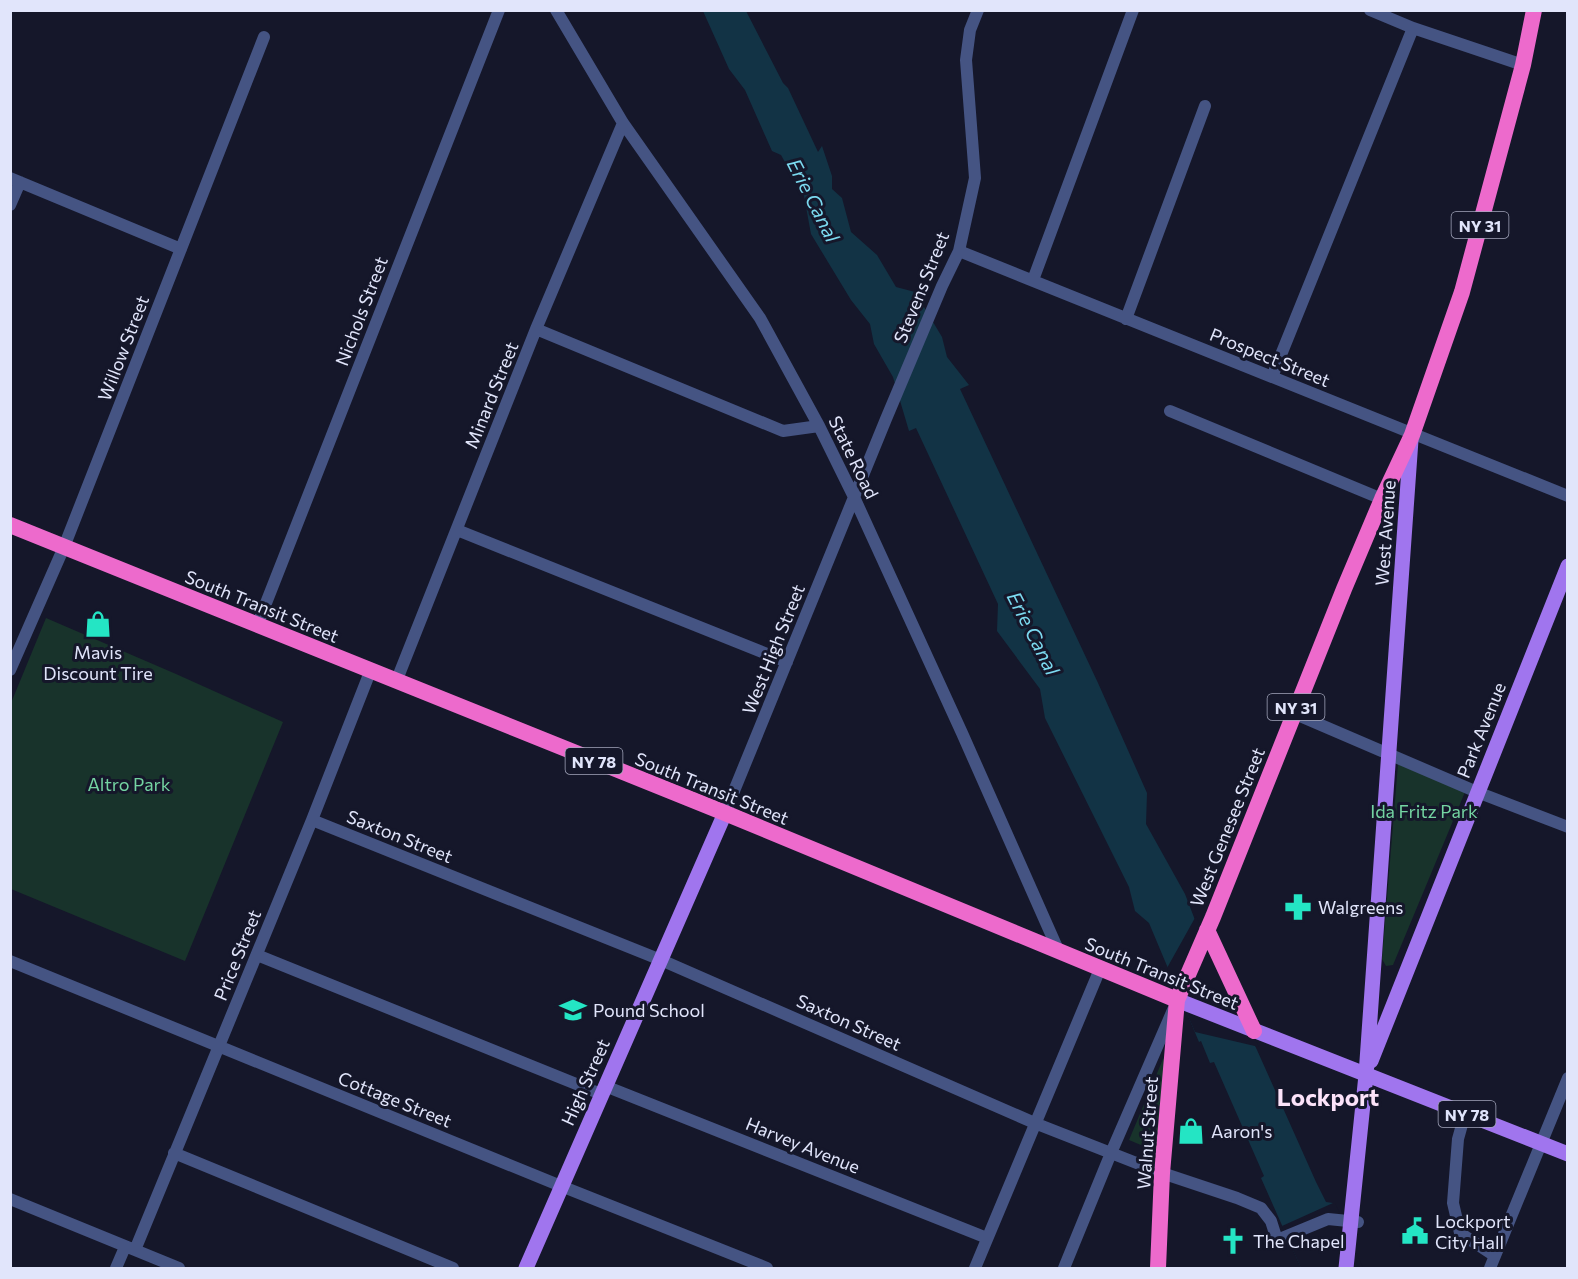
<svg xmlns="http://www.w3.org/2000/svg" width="1578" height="1279" font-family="Commissioner,sans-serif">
  <rect width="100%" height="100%" fill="#15172a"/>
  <!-- green -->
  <path fill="#18332b" d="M 46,618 L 176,674 L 283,722 L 185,961 L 11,889 L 11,703 Z
    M 1398,764 L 1465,792 L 1393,965 L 1386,966 L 1382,959 Z
    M 1163,1059 L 1166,1061 L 1157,1148 L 1155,1151 L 1129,1140 Z"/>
  <!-- water -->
  <path fill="#123345" d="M 703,11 L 746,11 L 783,83 L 788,88 L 818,152 L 822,146 L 832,176 L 832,189 L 842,198 L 851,232 L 877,255 L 896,287 L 915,292 L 942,337 L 947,357 L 969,385 L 960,389 L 1098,683 L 1147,793 L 1146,824 L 1185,894 L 1195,920 L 1257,1050 L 1316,1182 L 1326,1202 L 1333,1203 L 1360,1268 L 1301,1268 L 1261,1178 L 1264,1176 L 1214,1062 L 1210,1063 L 1201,1041 L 1199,1042 L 1149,923 L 1135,911 L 1129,887 L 1045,718 L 1040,689 L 997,631 L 998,604 L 916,428 L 909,431 L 893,377 L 874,344 L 870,324 L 851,300 L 811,234 L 804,196 L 781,155 L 772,151 L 745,90 L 729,69 Z"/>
  <!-- pier -->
  <path fill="#15172a" d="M 1196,916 L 1259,1047 L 1195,1032 L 1167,968 Z
    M 1333,1203 L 1335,1203 L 1343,1220 L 1363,1268 L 1301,1268 L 1282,1226 Z"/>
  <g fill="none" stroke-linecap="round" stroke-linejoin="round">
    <!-- minor -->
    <path stroke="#455483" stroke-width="12" d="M 556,10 L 623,123 L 760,318 L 819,426 L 854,497 L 962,733 L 1059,952
      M 1370,10 L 1413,28 L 1523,65
      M 10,178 L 181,249
      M 10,205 L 20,182
      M 959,251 C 1162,332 1364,416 1568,496
      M 1033,280 L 1133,10
      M 1126,319 L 1205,106
      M 536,329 L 783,431 L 819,426
      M 1272,377 L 1413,28
      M 1170,411 L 1382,499
      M 457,530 L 787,662
      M 257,626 L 499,10
      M 10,670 L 64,547 L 264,37
      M 396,682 L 536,329 L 623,123
      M 1293,713 L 1477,792 L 1568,827
      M 725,813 L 886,419 L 942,286 L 959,251 L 975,178 L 966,60 L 970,30 L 978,10
      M 312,820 L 661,960 L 1037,1124 L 1162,1173 L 1237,1198 L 1261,1208 L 1271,1221 L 1277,1240 L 1328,1219 L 1358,1222
      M 257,955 L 601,1094
      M 10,961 L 561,1186 L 767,1268
      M 605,1086 L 987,1238
      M 1465,1114 L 1458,1139 L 1453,1203 L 1460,1233 L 1495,1256
      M 174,1153 L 453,1268
      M 10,1199 L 179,1268
      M 135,1250 L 312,820 L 370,672
      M 116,1268 L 125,1247
      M 975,1268 L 1100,969
      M 1064,1268 L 1111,1153 L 1173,1010
      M 1490,1268 L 1568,1078"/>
    <!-- major -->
    <path stroke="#a075ee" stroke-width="15" d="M 1177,1000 L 1568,1154
      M 1371,1061 L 1568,566
      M 526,1268 L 725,813
      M 1346,1268 L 1366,1075 L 1411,440"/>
    <!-- highway -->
    <path stroke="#ed6acc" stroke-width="16" d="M 10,525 L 725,813 L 1177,1000
      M 1207,930 L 1254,1031
      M 1158,1268 L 1162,1173 L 1177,1000 L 1213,917 L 1344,589 L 1382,499 L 1412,435 L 1462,292 L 1523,65 L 1534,10"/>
  </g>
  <!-- icons -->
  <defs>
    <symbol id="shop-bare" viewBox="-9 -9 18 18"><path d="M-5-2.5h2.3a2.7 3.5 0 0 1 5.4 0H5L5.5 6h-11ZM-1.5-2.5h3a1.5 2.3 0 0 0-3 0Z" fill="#24e5c4" stroke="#15172a" stroke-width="2.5" paint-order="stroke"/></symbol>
    <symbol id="pharmacy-bare" viewBox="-9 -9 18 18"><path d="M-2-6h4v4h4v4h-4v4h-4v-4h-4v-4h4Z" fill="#24e5c4" stroke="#15172a" stroke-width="2.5" paint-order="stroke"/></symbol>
    <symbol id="school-bare" viewBox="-9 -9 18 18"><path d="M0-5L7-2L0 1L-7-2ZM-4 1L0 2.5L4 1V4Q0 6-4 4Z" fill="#24e5c4" stroke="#15172a" stroke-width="2.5" paint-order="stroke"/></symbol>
    <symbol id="civic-bare" viewBox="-9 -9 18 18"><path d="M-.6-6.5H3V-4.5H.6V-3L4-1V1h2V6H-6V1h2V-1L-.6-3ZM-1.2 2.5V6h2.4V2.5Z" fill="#24e5c4" stroke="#15172a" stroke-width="2.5" paint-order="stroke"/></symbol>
    <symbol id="church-bare" viewBox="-9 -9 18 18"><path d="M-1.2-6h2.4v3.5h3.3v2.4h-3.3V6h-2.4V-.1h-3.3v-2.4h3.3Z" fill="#24e5c4" stroke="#15172a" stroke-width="2.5" paint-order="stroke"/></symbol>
  </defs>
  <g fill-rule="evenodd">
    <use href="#shop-bare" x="79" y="605" width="38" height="38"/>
    <use href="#pharmacy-bare" x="1279" y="888" width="38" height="38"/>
    <use href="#school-bare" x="554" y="991" width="38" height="38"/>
    <use href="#shop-bare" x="1172" y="1112" width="38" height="38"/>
    <use href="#civic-bare" x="1396" y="1212" width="38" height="38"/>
    <use href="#church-bare" x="1214" y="1222" width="38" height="38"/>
  </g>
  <g text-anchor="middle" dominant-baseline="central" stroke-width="6" stroke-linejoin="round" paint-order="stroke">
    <!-- shield labels -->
    <g fill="#15172a" stroke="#a4a7bc" stroke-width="1.5">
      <rect x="1451.5" y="212" width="57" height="26" rx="4.5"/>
      <rect x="1267.5" y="694" width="57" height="26" rx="4.5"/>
      <rect x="565.5" y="748" width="57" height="26" rx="4.5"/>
      <rect x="1438.5" y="1101" width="57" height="26" rx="4.5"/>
    </g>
    <g font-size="16" font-weight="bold" fill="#e1e5fb">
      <text x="1480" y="225">NY 31</text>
      <text x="1296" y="707">NY 31</text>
      <text x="594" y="761">NY 78</text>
      <text x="1467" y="1114">NY 78</text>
    </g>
    <!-- street labels -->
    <g font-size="18" fill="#e1e5fb" stroke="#15172a">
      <text transform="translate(921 287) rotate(-68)">Stevens Street</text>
      <text transform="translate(361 311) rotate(-69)">Nichols Street</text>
      <text transform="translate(123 348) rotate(-69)">Willow Street</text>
      <text transform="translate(1270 357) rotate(22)">Prospect Street</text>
      <text transform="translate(491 395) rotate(-68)">Minard Street</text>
      <text transform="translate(854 457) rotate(64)">State Road</text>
      <text transform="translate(1385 533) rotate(-86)">West Avenue</text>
      <text transform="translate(262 606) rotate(22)">South Transit Street</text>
      <text transform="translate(773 649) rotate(-68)">West High Street</text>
      <text transform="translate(1481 730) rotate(-68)">Park Avenue</text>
      <text transform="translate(712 788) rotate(22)">South Transit Street</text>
      <text transform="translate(1227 827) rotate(-68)">West Genesee Street</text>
      <text transform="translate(400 836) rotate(22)">Saxton Street</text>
      <text transform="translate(237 955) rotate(-68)">Price Street</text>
      <text transform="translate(1162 973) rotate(22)">South Transit Street</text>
      <text transform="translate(849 1022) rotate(24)">Saxton Street</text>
      <text transform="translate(585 1082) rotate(-66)">High Street</text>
      <text transform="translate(395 1099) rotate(22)">Cottage Street</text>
      <text transform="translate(1147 1133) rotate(-86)">Walnut Street</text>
      <text transform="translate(803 1145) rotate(22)">Harvey Avenue</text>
    </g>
    <!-- poi labels -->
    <g font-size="18" fill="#e1e5fb" stroke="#15172a" text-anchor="start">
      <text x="98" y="652" text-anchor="middle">Mavis<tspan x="98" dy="21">Discount Tire</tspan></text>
      <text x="1318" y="907">Walgreens</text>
      <text x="593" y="1010">Pound School</text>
      <text x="1211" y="1131">Aaron's</text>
      <text x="1435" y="1221">Lockport<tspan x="1435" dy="21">City Hall</tspan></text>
      <text x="1253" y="1241">The Chapel</text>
    </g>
    <!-- park labels -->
    <g font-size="18" fill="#74d4a2" stroke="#15172a">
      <text x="129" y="784">Altro Park</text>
      <text x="1424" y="811">Ida Fritz Park</text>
    </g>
    <!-- water labels -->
    <g font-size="20" font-style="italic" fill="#7bd9ef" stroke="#15172a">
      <text transform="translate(814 200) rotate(63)">Erie Canal</text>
      <text transform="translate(1034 633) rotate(63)">Erie Canal</text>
    </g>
    <!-- district labels -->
    <g font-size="24" font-weight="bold" fill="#fce3f9" stroke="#15172a">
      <text x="1328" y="1096">Lockport</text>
    </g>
  </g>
  <!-- border -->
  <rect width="1578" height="1279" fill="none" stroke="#e1e5fb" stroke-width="24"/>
</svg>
